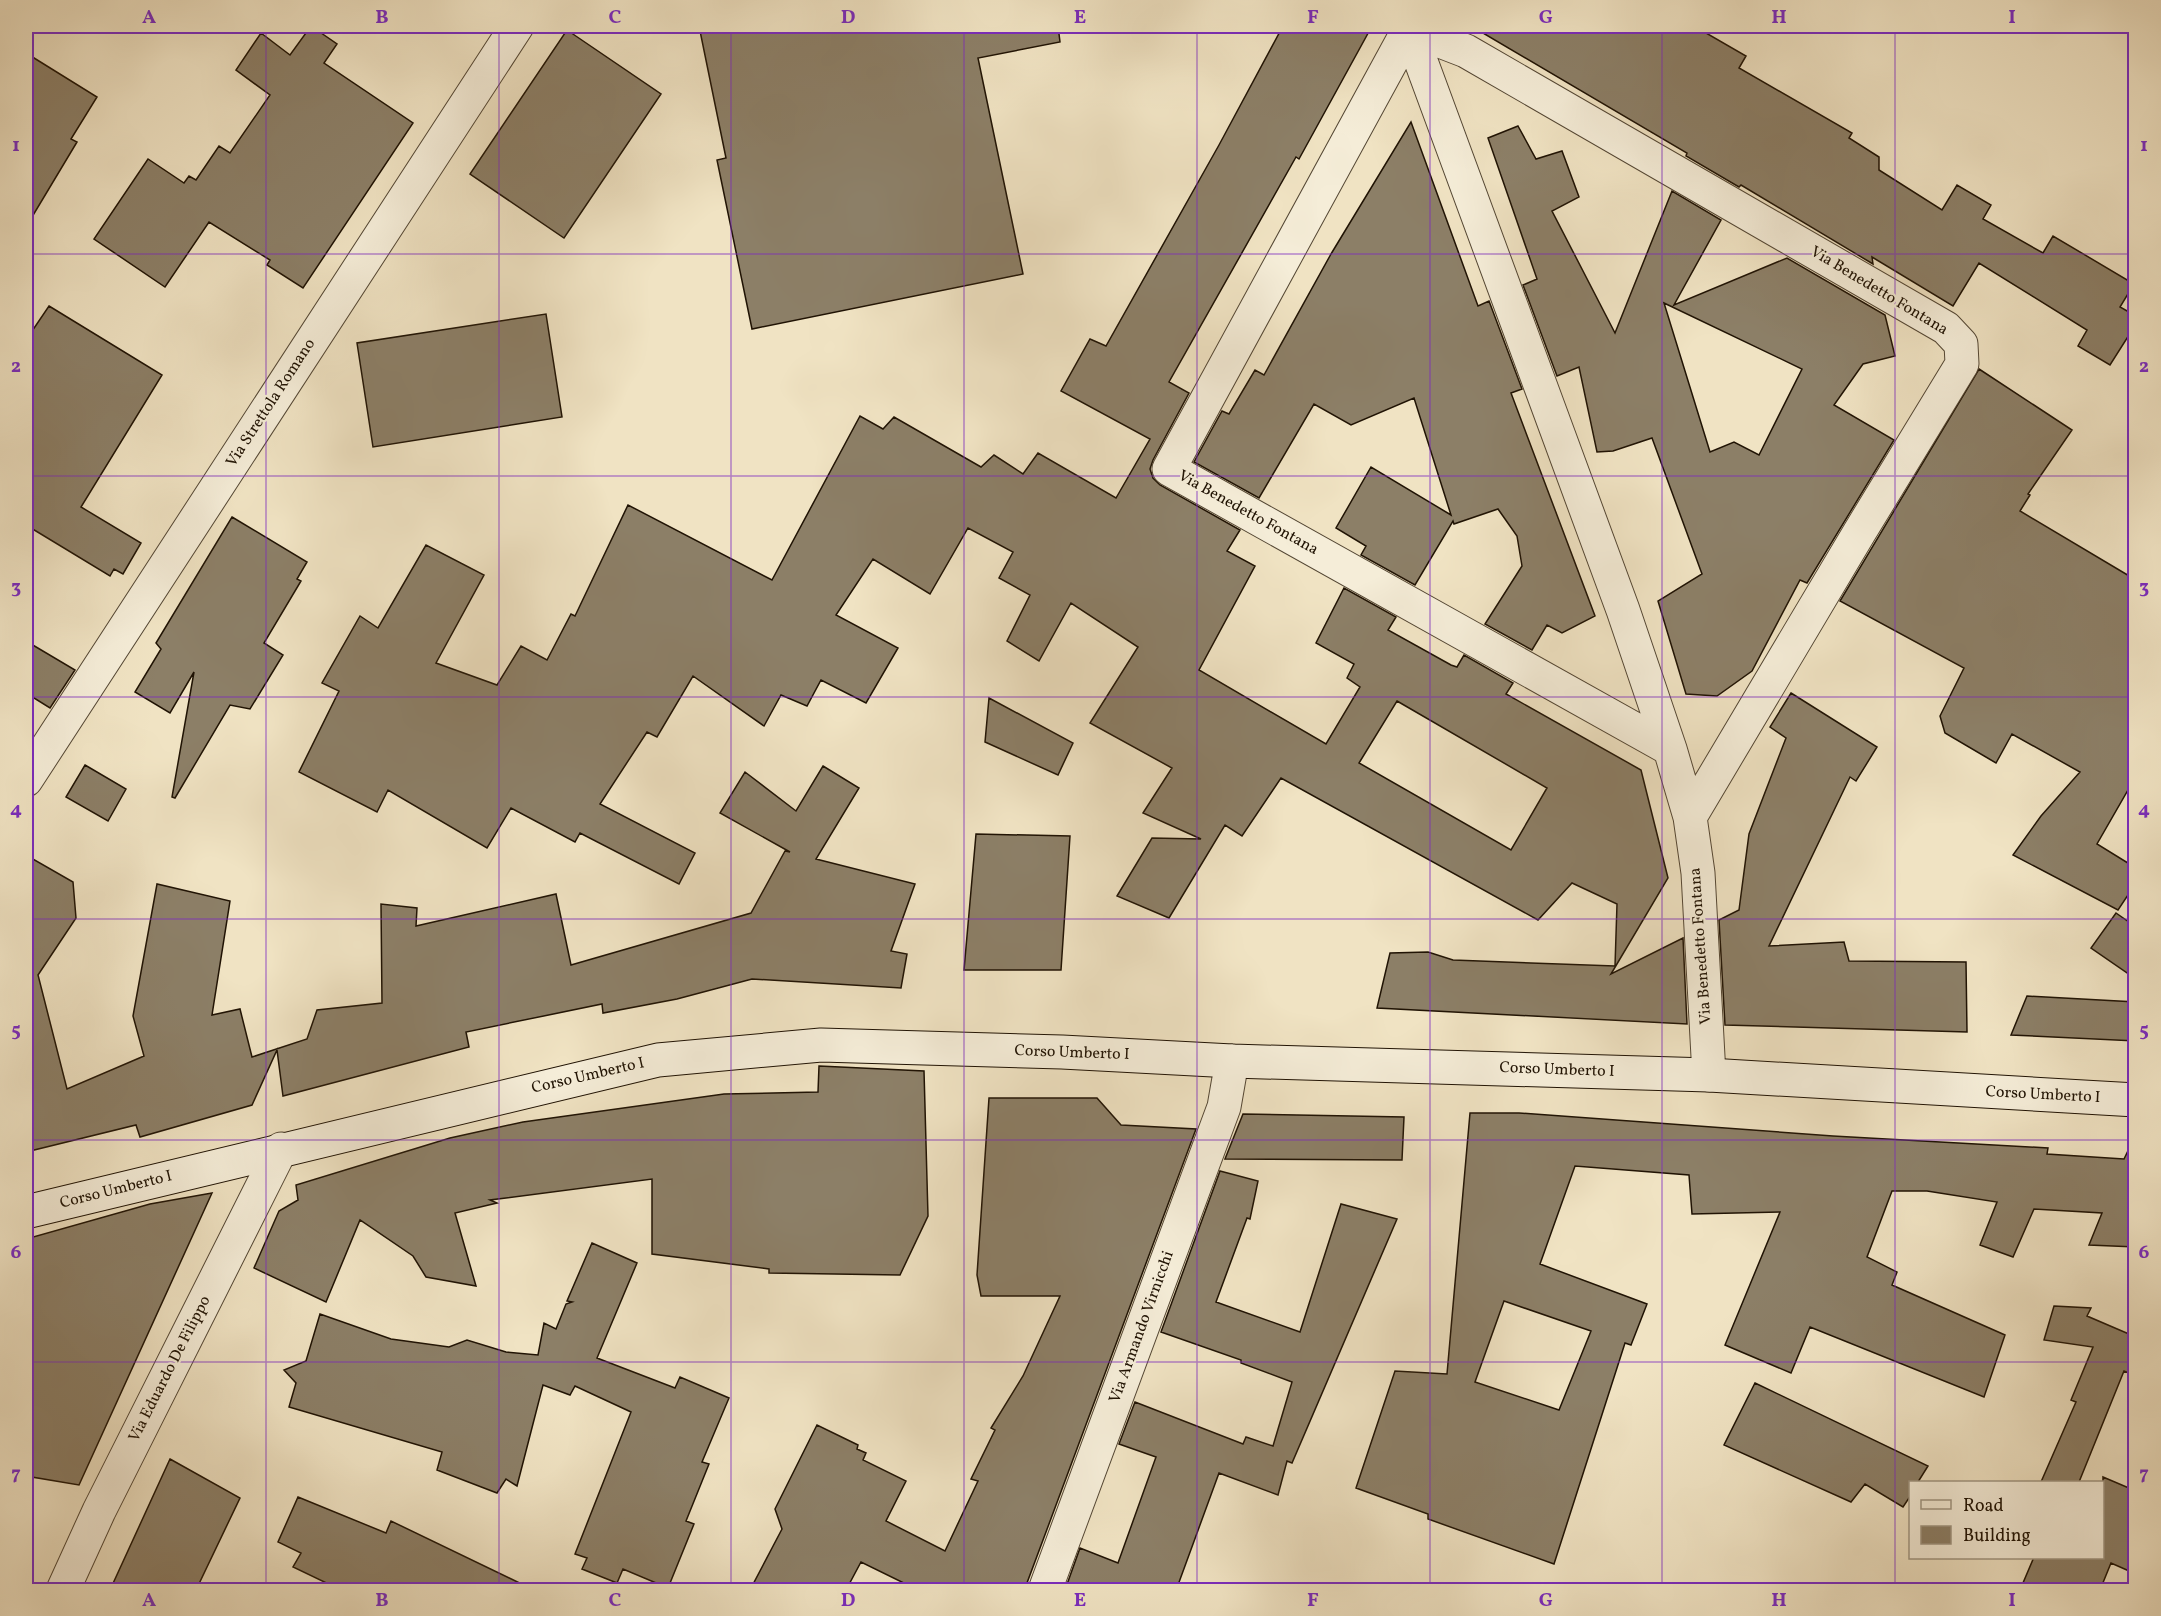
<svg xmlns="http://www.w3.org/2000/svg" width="2161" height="1616" font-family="Vollkorn,serif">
  <rect width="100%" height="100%" fill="#f0e3c3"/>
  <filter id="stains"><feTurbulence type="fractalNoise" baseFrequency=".00333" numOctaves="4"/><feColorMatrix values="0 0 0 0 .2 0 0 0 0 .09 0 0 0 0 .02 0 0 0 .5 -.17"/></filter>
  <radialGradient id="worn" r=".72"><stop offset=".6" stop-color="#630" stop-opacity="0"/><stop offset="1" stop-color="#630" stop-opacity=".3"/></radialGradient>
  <!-- building -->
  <path fill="#8c7f67" stroke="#201304" stroke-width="1.5" fill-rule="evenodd" d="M 311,26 L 337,44 L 324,63 L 413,123 L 303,288 L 267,265 L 270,260 L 209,222 L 165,287 L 94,239 L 148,159 L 184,183 L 189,176 L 196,180 L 219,146 L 230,153 L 270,95 L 236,70 L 261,33 L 290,55 Z
    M 699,26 L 1058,26 L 1060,42 L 978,58 L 1023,274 L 752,329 L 717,160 L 726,158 Z
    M 1283,26 L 1372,26 L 1299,159 L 1296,157 L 1169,382 L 1189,393 L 1153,460 L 1150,469 L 1153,478 L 1160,485 L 1240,530 L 1227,551 L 1255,566 L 1199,670 L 1326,744 L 1360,687 L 1347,678 L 1354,664 L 1316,643 L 1344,588 L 1396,617 L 1388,630 L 1451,665 L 1457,667 L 1464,655 L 1513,683 L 1506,694 L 1641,770 L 1668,878 L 1611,974 L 1683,938 L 1687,1024 L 1377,1008 L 1390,953 L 1428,952 L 1453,960 L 1615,966 L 1617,904 L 1572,883 L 1538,920 L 1281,778 L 1242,836 L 1225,825 L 1169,918 L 1117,896 L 1152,838 L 1201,839 L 1143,813 L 1172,768 L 1090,723 L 1138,647 L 1071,603 L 1039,661 L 1007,641 L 1030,595 L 999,578 L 1013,552 L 968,528 L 930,594 L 873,559 L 836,615 L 898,648 L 866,703 L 821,680 L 807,706 L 781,695 L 764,726 L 693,676 L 657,737 L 647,732 L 600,804 L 695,853 L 679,884 L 580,833 L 575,842 L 511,808 L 487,848 L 388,790 L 377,812 L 299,772 L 339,691 L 322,683 L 360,616 L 378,628 L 426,545 L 484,575 L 436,663 L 497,685 L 521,646 L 547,660 L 571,614 L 575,616 L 628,505 L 772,580 L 860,416 L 883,429 L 894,417 L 981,467 L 994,455 L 1023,474 L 1038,453 L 1116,498 L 1150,439 L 1061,391 L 1090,339 L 1106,346 L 1219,145 ZM 1397,701 L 1547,788 L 1511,850 L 1359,763 Z
    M 1471,26 L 1694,26 L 1746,56 L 1739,68 L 1852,133 L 1849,138 L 1879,157 L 1879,170 L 1942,210 L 1957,185 L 1991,205 L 1983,219 L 2043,253 L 2053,236 L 2134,284 L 2120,307 L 2136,316 L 2136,324 L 2110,365 L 2078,346 L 2087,330 L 1979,263 L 1953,306 L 1872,257 L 1873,264 L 1741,185 L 1739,187 L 1686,156 L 1687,153 Z
    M 567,30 L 661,94 L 564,238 L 470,174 Z
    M 26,53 L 97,97 L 71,139 L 77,142 L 26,227 Z
    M 1411,122 L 1478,306 L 1489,301 L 1522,389 L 1511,393 L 1595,616 L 1562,633 L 1547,625 L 1532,650 L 1485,624 L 1522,566 L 1517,536 L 1498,509 L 1454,524 L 1453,521 L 1415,585 L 1361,555 L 1366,546 L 1336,528 L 1371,467 L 1451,515 L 1414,398 L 1351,425 L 1314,404 L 1259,498 L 1194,462 L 1222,411 L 1229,414 L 1255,370 L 1264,375 L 1331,254 Z
    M 1518,126 L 1536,159 L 1562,151 L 1579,197 L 1552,211 L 1615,333 L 1672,191 L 1721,220 L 1674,305 L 1787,258 L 1885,315 L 1895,356 L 1863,364 L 1834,405 L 1894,440 L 1807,583 L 1800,580 L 1752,671 L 1717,696 L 1686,694 L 1658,601 L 1702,574 L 1652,438 L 1613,451 L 1597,452 L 1579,367 L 1557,376 L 1523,285 L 1537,279 L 1488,138 ZM 1664,303 L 1802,369 L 1759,455 L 1734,442 L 1710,452 Z
    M 49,306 L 162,375 L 81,507 L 141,543 L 123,574 L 114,569 L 110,576 L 26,525 L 26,340 Z
    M 546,314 L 562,417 L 373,447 L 357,343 Z
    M 1979,369 L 2072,430 L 2028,494 L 2030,495 L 2020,511 L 2136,580 L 2136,776 L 2097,844 L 2136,868 L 2136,883 L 2118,910 L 2013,855 L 2041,816 L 2080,772 L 2012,734 L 1996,763 L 1945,733 L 1940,716 L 1964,668 L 1840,601 Z
    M 232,517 L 307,562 L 297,579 L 301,581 L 264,643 L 283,655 L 250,709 L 230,705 L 175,798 L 172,797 L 194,672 L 170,713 L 135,692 L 161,649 L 156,643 Z
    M 26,641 L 75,670 L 50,708 L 26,693 Z
    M 1791,693 L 1877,747 L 1856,781 L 1850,777 L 1769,946 L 1844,942 L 1849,961 L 1966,962 L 1967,1032 L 1725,1025 L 1719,920 L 1739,910 L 1749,834 L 1786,738 L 1770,727 Z
    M 989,698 L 1073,743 L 1058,775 L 985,742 Z
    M 85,765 L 126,789 L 108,821 L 66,797 Z
    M 823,766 L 859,788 L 816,859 L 915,884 L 891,951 L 907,954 L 901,988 L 752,979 L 677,999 L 603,1013 L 602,1004 L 466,1032 L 469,1047 L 283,1096 L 277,1050 L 252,1105 L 140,1137 L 136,1125 L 26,1152 L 26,855 L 73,882 L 76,918 L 38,975 L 67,1089 L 144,1056 L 133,1016 L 157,884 L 230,901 L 212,1015 L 240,1009 L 252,1057 L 307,1039 L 317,1010 L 382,1003 L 381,904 L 417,908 L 416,926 L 556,894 L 571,965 L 751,913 L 785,851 L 790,852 L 720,813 L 745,772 L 796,811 Z
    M 976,834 L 1070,836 L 1061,970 L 964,970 Z
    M 2116,913 L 2136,927 L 2136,979 L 2091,948 Z
    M 2027,996 L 2136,1002 L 2136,1041 L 2011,1035 Z
    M 819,1066 L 924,1071 L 928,1216 L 900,1275 L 769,1273 L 769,1269 L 652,1254 L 652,1179 L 490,1200 L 497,1203 L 455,1213 L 476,1286 L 426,1277 L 413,1256 L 360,1220 L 326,1302 L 254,1268 L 279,1211 L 298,1200 L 296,1185 L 450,1138 L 523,1122 L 724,1094 L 818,1092 Z
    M 989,1098 L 1097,1098 L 1121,1125 L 1196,1129 L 1027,1583 L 1027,1590 L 918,1590 L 861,1562 L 846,1590 L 750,1590 L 782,1529 L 775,1509 L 817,1425 L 858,1445 L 857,1449 L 866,1453 L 863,1460 L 906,1481 L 886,1521 L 945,1551 L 978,1481 L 971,1479 L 995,1430 L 991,1428 L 1023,1376 L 1060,1296 L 981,1296 L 977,1275 Z
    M 1470,1113 L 1519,1113 L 1833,1136 L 2048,1148 L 2047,1154 L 2124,1159 L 2136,1134 L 2136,1247 L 2089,1245 L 2102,1213 L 2034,1209 L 2013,1257 L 1980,1245 L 1997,1202 L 1927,1191 L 1892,1191 L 1867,1257 L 1897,1272 L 1892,1285 L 2005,1335 L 1984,1397 L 1810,1327 L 1791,1373 L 1725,1345 L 1780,1212 L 1692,1214 L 1689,1175 L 1575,1166 L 1540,1264 L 1647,1304 L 1631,1345 L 1625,1343 L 1554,1564 L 1428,1519 L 1428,1514 L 1356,1488 L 1395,1371 L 1447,1374 ZM 1504,1301 L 1591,1331 L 1559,1410 L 1475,1382 Z
    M 1243,1114 L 1404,1117 L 1402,1160 L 1225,1159 Z
    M 1220,1171 L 1258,1181 L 1250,1219 L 1247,1218 L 1216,1302 L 1300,1332 L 1341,1204 L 1397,1219 L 1292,1463 L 1287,1461 L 1278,1495 L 1219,1473 L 1178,1585 L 1184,1587 L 1183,1590 L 1065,1590 L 1080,1548 L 1118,1563 L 1156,1457 L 1119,1444 L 1135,1402 L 1243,1444 L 1246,1437 L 1273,1446 L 1292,1382 L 1241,1363 L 1241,1360 L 1161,1332 Z
    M 212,1193 L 79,1485 L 26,1476 L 26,1239 L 150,1204 Z
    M 592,1243 L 637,1263 L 597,1358 L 675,1388 L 680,1377 L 729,1398 L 702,1462 L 709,1464 L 686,1521 L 694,1524 L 668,1588 L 623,1569 L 617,1583 L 582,1569 L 587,1558 L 575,1554 L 631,1412 L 575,1386 L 570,1395 L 543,1385 L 517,1486 L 506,1479 L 497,1493 L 437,1470 L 442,1452 L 289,1407 L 296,1383 L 284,1370 L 306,1361 L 320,1314 L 391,1339 L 449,1347 L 467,1340 L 506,1352 L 538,1355 L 544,1323 L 556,1329 L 566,1304 L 572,1302 L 567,1301 Z
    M 2054,1306 L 2091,1308 L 2087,1316 L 2136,1337 L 2136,1376 L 2124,1371 L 2079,1482 L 2041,1482 L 2076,1402 L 2071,1400 L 2093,1347 L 2044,1340 Z
    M 1755,1383 L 1928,1466 L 1918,1482 L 1911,1482 L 1911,1495 L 1903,1507 L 1865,1484 L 1851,1502 L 1724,1445 Z
    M 170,1459 L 240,1498 L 196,1590 L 110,1590 Z
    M 2103,1477 L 2136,1491 L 2136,1574 L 2111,1563 L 2100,1590 L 2020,1590 L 2034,1557 L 2103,1557 Z
    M 298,1497 L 386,1533 L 391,1521 L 534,1590 L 341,1590 L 293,1567 L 301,1553 L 278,1542 Z"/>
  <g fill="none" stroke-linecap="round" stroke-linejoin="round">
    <defs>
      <path id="minor" d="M 1408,26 L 1623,610 L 1670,749 L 1690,817 L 1698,873 L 1709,1075
        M 1409,29 L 1466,51 L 1946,328 L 1961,344 L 1962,364 L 1859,533 L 1690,817
        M 1409,29 L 1169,469 L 1670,749
        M 26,780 L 517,26
        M 63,1590 L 99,1511 L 281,1149
        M 1045,1590 L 1224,1107 L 1232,1061"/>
      <path id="secondary" d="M 26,1212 L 658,1060 L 821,1045 L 1062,1052 L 1232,1061 L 1709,1075 L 2136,1100"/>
    </defs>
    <!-- minor casing -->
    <use href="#minor" stroke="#544734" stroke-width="35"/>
    <!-- secondary casing -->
    <use href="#secondary" stroke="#201304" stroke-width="35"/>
    <!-- minor -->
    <use href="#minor" stroke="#f5edd8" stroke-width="33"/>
    <!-- secondary -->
    <use href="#secondary" stroke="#f5edd8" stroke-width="33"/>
  </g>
  <!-- grid -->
  <path fill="none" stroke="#7b2cbf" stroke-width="1.5" stroke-opacity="0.55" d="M 266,26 L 266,1590M 499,26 L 499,1590M 731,26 L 731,1590M 964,26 L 964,1590M 1197,26 L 1197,1590M 1430,26 L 1430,1590M 1662,26 L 1662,1590M 1895,26 L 1895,1590M 26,254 L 2136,254M 26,476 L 2136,476M 26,697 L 2136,697M 26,919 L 2136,919M 26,1140 L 2136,1140M 26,1362 L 2136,1362"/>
  <g text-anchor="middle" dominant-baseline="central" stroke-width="4.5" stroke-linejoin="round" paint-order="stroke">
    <!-- street labels -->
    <g font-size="16" fill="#201304" stroke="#f5edd8">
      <text transform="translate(1879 291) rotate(31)">Via Benedetto Fontana</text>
      <text transform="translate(271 403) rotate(-57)">Via Strettola Romano</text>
      <text transform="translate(1248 513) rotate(29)">Via Benedetto Fontana</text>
      <text transform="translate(1701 946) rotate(-94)">Via Benedetto Fontana</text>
      <text transform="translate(1072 1053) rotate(2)">Corso Umberto I</text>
      <text transform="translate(1557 1070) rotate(2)">Corso Umberto I</text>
      <text transform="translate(588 1076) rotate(-13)">Corso Umberto I</text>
      <text transform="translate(2043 1095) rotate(3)">Corso Umberto I</text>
      <text transform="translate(116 1190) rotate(-14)">Corso Umberto I</text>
      <text transform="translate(1142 1327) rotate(-70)">Via Armando Virnicchi</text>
      <text transform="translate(170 1369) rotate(-63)">Via Eduardo De Filippo</text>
    </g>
  </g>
  <!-- margin -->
  <rect width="2161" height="1616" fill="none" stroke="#f0e3c3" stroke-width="66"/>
  <!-- legend -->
  <rect x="1909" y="1481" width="195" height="78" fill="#f5edd8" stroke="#a09683" stroke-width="1.5"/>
  <rect x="1921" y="1500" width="30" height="9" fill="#f5edd8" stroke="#a09683" stroke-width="1.5"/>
  <text x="1963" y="1511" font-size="18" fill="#201304">Road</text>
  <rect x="1921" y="1526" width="30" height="18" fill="#8c7f67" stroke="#a09683" stroke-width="1.5"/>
  <text x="1963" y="1541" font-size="18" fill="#201304">Building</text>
  <rect x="33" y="33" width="2095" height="1550" fill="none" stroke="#7b2cbf" stroke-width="2"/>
  <g font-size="20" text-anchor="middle" font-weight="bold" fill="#7b2cbf">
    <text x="149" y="23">A</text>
    <text x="382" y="23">B</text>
    <text x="615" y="23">C</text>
    <text x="848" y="23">D</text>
    <text x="1080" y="23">E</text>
    <text x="1313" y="23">F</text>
    <text x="1546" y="23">G</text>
    <text x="1779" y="23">H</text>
    <text x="2012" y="23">I</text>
    <text x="16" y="151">1</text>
    <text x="2144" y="151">1</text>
    <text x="16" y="372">2</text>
    <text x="2144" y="372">2</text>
    <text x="16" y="593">3</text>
    <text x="2144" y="593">3</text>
    <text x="16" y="815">4</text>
    <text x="2144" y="815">4</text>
    <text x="16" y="1036">5</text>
    <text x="2144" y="1036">5</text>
    <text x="16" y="1258">6</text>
    <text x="2144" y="1258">6</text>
    <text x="16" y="1479">7</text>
    <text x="2144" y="1479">7</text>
    <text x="149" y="1606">A</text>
    <text x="382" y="1606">B</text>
    <text x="615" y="1606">C</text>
    <text x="848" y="1606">D</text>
    <text x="1080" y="1606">E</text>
    <text x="1313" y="1606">F</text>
    <text x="1546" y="1606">G</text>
    <text x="1779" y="1606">H</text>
    <text x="2012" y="1606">I</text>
  </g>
  <rect width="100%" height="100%" filter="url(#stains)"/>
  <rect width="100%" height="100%" fill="url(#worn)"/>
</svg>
